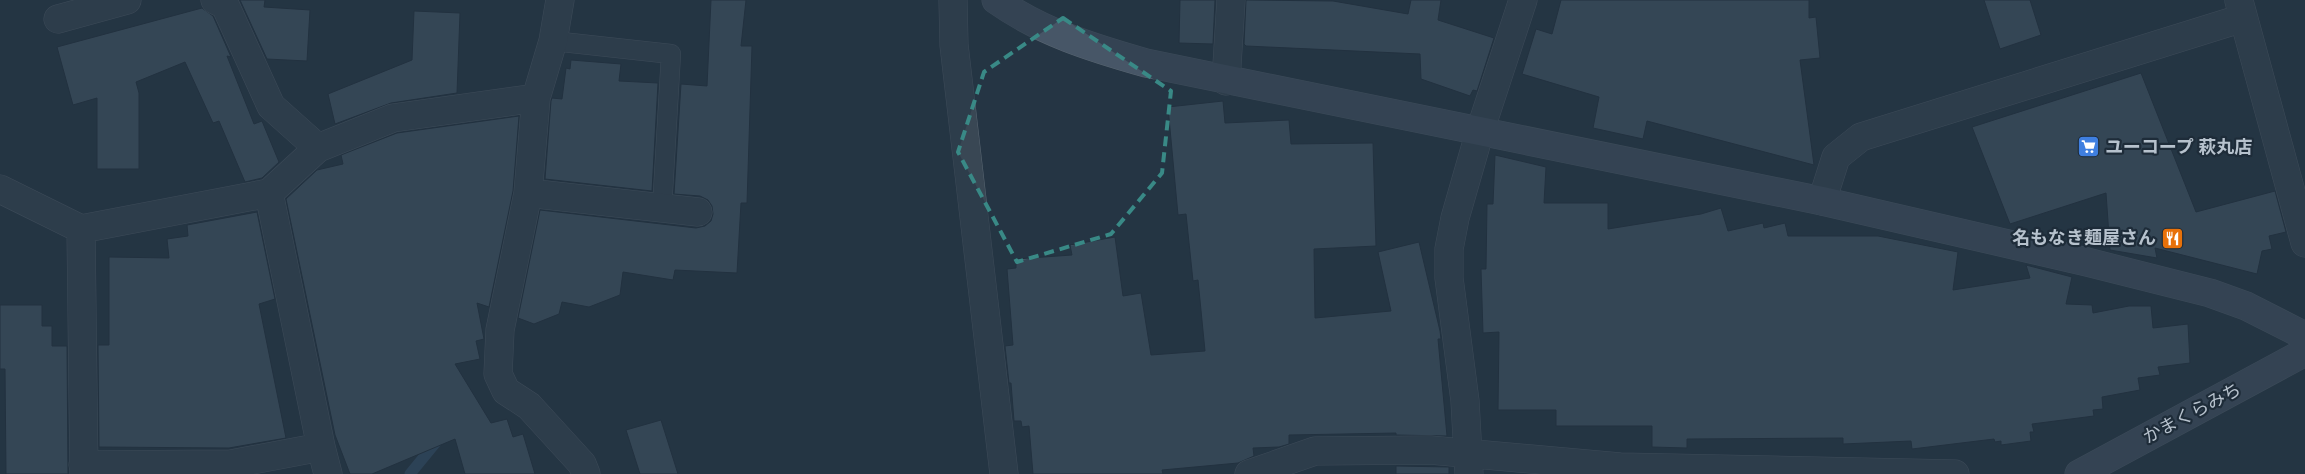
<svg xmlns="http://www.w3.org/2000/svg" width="2305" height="474" font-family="Figtree,'Noto Sans JP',sans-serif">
  <rect width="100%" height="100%" fill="#253544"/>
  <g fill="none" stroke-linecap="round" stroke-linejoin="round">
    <!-- stream -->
    <path stroke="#37536d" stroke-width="11" d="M 410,474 L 437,441"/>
  </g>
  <!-- building -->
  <path fill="#485b6b" stroke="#202e3b" d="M 240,0 L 265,0 L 264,7 L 310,10 L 307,61 L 267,59 Z
    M 711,0 L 746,0 L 741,46 L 752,46 L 747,203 L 741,203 L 737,273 L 675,270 L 673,280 L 623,272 L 620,295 L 589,307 L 562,302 L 559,314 L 534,324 L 518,318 L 540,210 L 696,228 L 705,226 L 711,221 L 713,214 L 712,206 L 708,200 L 700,196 L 674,194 L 681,84 L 707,86 Z
    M 1180,0 L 1215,0 L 1213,44 L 1179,43 Z
    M 1246,0 L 1333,1 L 1408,14 L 1411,0 L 1441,0 L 1438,20 L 1494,38 L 1477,91 L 1473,90 L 1470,96 L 1421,79 L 1420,54 L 1246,46 L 1244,44 Z
    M 1561,0 L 1809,0 L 1809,18 L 1816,17 L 1820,58 L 1800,60 L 1814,165 L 1647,121 L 1643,139 L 1593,128 L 1599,97 L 1522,74 L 1536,29 L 1552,34 Z
    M 1984,0 L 2030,0 L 2041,35 L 2000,49 Z
    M 202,8 L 213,16 L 231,57 L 227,56 L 254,124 L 262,121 L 279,162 L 262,178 L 245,182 L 219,121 L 213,123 L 185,62 L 136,82 L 139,93 L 139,169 L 97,169 L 97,98 L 73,105 L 57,47 Z
    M 414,11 L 460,13 L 457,93 L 391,103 L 335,124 L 328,94 L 412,60 Z
    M 571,60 L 621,64 L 619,81 L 658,83 L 652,191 L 545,179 L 551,101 L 552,98 L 562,99 L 566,68 L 570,69 Z
    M 2141,73 L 2196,212 L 2275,191 L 2286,232 L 2269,236 L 2272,249 L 2262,251 L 2257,274 L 2155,248 L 2157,258 L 2110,250 L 2106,193 L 2010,224 L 1972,127 Z
    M 1223,101 L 1225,123 L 1289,120 L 1291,144 L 1373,143 L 1376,246 L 1314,249 L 1315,318 L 1391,311 L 1378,252 L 1419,242 L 1440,331 L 1441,339 L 1438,339 L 1447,436 L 1396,435 L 1396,433 L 1289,435 L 1289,444 L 1279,447 L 1253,448 L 1254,456 L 1238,463 L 1162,470 L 1163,474 L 1033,474 L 1029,426 L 1022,427 L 1021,421 L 1014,421 L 1011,383 L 1009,383 L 1005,346 L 1013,345 L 1007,269 L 1016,268 L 1016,259 L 1072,255 L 1070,245 L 1115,237 L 1123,296 L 1141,293 L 1151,355 L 1205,351 L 1198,280 L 1193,281 L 1186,214 L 1178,215 L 1168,107 Z
    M 519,116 L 513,191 L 489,307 L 477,303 L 484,339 L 476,341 L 480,359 L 455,364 L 491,423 L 507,419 L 513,437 L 523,434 L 535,474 L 465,474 L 455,439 L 372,474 L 350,474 L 335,435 L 286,199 L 317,170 L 343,164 L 341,155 L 397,133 Z
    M 1495,155 L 1546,167 L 1544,203 L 1608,203 L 1608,229 L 1701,214 L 1721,208 L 1728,231 L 1763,223 L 1764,228 L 1785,223 L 1788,236 L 1878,236 L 1958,252 L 1953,290 L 2030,278 L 2026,265 L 2072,277 L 2066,304 L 2092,305 L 2093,313 L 2129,306 L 2151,306 L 2153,328 L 2188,324 L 2190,363 L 2158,367 L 2160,375 L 2138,378 L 2140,390 L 2102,397 L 2103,409 L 2093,410 L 2094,416 L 2032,424 L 2034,432 L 2030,432 L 2031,441 L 2001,445 L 2001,441 L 1995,442 L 1994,439 L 1912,449 L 1911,441 L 1843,444 L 1843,438 L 1687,439 L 1687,448 L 1652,447 L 1652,426 L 1556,426 L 1556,410 L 1498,410 L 1499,332 L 1483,333 L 1481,269 L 1486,269 L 1487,204 L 1493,204 Z
    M 257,212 L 275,299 L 259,304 L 286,438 L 229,448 L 99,447 L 98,345 L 109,345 L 109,257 L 169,258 L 167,239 L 188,236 L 187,225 Z
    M 0,305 L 42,305 L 42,326 L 52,326 L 52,346 L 67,346 L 68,474 L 6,474 L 5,369 L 0,369 Z
    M 661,420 L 678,474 L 640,474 L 626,430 Z
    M 1396,466 L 1449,467 L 1449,474 L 1396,474 Z"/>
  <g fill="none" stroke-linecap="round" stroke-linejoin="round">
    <defs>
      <path id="lane" d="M 553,41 L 671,54 L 662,209"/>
      <path id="street" d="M 215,0 L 225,5 L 271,106 L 318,148
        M 560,0 L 553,41 L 536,98 L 528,193 L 500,330 L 498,374 L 506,391 L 529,406 L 582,464 L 586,474
        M 953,0 L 954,45 L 1004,474
        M 2239,1 L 2305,243
        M 58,19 L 127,0
        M 1226,81 L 1231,0
        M 0,189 L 81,229 L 269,193 L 318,148 L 393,118 L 536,98
        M 269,193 L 321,447 L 328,474
        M 528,193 L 698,212
        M 1822,201 L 1836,157 L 1861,137 L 2243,18
        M 81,229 L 84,474
        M 83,465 L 231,464 L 321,447
        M 1249,474 L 1315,451 L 1430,450 L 1620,467 L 1955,474
        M 1469,474 L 1465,401 L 1449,278 L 1449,249 L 1455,218 L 1480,131 L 1523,0"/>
      <path id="secondary" d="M 996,0 C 1041,32 1093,48 1146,63 L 1822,201 L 2087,262 L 2210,293 L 2246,306 L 2305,336
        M 2079,474 L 2305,352"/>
    </defs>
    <!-- lane casing -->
    <use href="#lane" stroke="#586571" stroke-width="20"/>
    <!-- street casing -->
    <use href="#street" stroke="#586571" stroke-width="29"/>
    <!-- secondary casing -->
    <use href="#secondary" stroke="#586571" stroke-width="29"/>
    <!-- lane -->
    <use href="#lane" stroke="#394754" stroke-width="19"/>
    <!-- street -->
    <use href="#street" stroke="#394754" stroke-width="28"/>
    <!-- secondary -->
    <use href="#secondary" stroke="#475667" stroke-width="28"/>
  </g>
  <!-- marked area -->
  <path d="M0 0H2305V474H0ZM 1063,18 L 1171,91 L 1162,173 L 1111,234 L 1017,262 L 958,152 L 984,72 Z" fill="#253544" fill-opacity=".55" fill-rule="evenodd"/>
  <path fill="none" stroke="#398986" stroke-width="4" stroke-dasharray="10 6" stroke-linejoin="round" d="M 1063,18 L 1171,91 L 1162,173 L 1111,234 L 1017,262 L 958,152 L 984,72 Z"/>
  <!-- icons -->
  <defs>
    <symbol id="supermarket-square" viewBox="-11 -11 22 22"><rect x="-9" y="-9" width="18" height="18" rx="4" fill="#3f7fe0" stroke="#1e2c39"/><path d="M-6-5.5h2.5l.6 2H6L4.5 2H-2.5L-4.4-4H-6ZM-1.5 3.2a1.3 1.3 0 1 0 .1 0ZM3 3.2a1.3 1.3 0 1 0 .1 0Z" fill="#fff"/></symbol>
    <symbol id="restaurant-square" viewBox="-11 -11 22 22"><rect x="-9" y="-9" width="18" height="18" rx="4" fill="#e8710a" stroke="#1e2c39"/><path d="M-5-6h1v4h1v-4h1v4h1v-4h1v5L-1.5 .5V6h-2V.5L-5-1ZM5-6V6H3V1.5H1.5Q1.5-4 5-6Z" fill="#fff"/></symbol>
  </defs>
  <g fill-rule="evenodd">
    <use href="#supermarket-square" x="2076" y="134" width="25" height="25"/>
    <use href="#restaurant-square" x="2160" y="226" width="25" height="25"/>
  </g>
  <g text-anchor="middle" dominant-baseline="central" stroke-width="4.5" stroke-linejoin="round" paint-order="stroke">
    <!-- poi labels -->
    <g font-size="18" font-weight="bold" fill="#b7c2cd" stroke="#1e2c39" text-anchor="start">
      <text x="2105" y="147">ユーコープ 萩丸店</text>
      <text x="2156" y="238" text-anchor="end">名もなき麺屋さん</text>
    </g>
    <!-- street labels -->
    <g font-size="18" fill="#b7c2cd" stroke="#1e2c39">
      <text transform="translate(2192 413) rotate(-28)">かまくらみち</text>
    </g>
  </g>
</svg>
